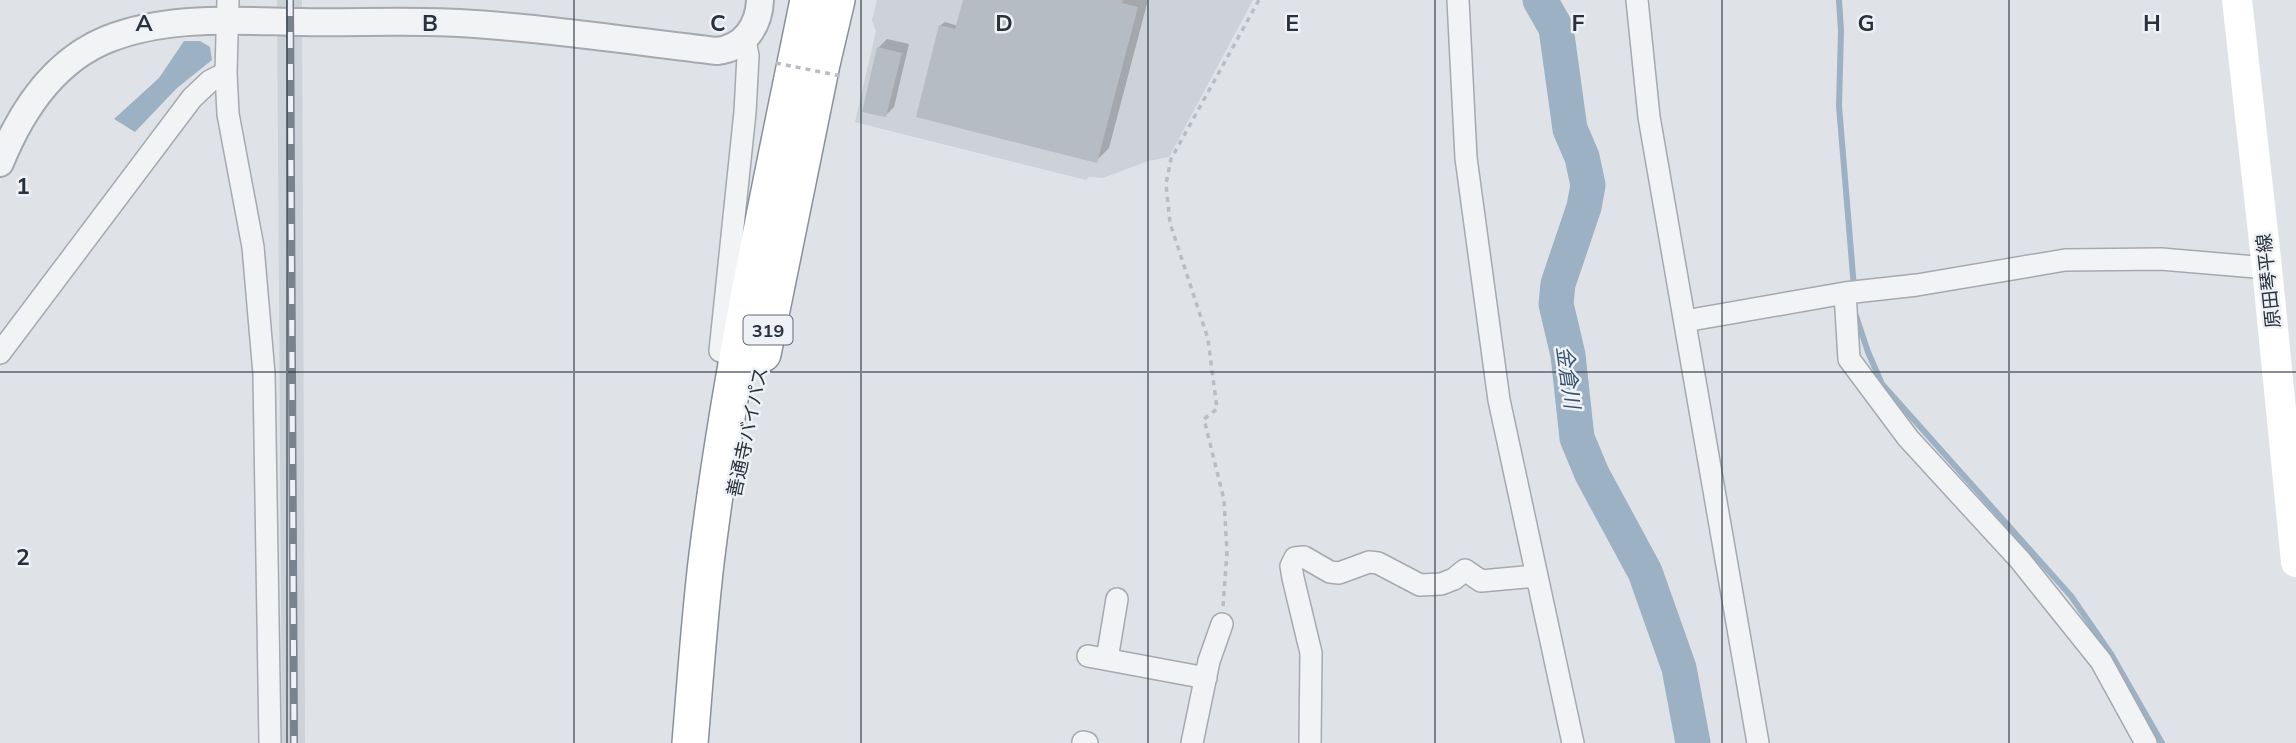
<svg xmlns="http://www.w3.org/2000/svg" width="2296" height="743" font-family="Mulish,'Noto Sans JP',sans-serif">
  <rect width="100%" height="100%" fill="#dfe2e7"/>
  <!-- built -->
  <path fill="#cdd1d8" d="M 277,0 L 302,0 L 305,743 L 282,743 Z
    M 877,0 L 1253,0 L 1169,157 L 1148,161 L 1103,178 L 1089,177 L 1086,180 L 855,122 L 876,31 L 872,20 Z"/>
  <!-- water -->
  <path fill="#9cb1c4" d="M 184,41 L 200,41 L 210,47 L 212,60 L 177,88 L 135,132 L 114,119 L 159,78 Z"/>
  <!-- shadow -->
  <path fill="#0003" d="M 965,0 L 1148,0 L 1109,148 L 1096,161 L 918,116 L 941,25 L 945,22 L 958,26 Z
    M 887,39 L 909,44 L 894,107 L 885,116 L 878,48 Z"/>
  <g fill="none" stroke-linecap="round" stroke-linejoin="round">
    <!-- stream -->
    <path stroke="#9cb1c4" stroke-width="6" d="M 1839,0 L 1841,31 L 1839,106 L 1854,288
      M 1856,316 L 1868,352 L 1882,384 L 2071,596 L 2111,654 L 2162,743"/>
    <!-- river -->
    <path stroke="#9cb1c4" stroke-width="35" d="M 1540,0 L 1556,28 L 1570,129 L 1582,157 L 1588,185 L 1584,207 L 1558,284 L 1556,304 L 1568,355 L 1577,438 L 1592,474 L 1645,572 L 1679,668 L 1693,743"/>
  </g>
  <!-- building -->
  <path fill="#b6bcc3" d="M 963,0 L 1123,0 L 1122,3 L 1138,7 L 1097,163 L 916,117 L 939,25 L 955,29 Z
    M 877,47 L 902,53 L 886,117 L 862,112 Z"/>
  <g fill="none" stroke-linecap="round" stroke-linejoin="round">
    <defs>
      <path id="minor" d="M 228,0 L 226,73 L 228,114 L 253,247 L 264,374 L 270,743
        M 1458,0 L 1466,158 L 1499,400 L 1573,743
        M 1637,0 L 1649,117 L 1758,743
        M 1845,293 L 1849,359 L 1908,438 L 2020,560 L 2101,661 L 2146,743
        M 1685,321 L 1845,293 L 1917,285 L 2065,260 L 2161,259 L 2267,268
        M 720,351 L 745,112 L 748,56 L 745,40
        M 0,353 L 192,98 L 210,81 L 226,73
        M 1088,656 L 1206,678
        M 1107,659 L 1117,599
        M 1083,742 L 1087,743
        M 1192,743 L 1209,661 L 1222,624
        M 1310,743 L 1311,653 L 1293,578 L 1291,566 L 1295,558 L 1304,557 L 1330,572 L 1339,573 L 1369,562 L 1378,563 L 1420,585 L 1441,584 L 1454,579 L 1465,570 L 1481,581 L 1536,576"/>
      <path id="tertiary" d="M 0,163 C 21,111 53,61 108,39 C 169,15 236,21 301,22 C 354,23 406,20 459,23 C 545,28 631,41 717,51 C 744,48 759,26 760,0"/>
      <path id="trunk" d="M 763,354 L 822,64 L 837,0
        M 690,743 C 695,683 699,623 706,563 C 729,374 770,187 808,0"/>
    </defs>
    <!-- minor casing -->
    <use href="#minor" stroke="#a5a9b0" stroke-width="24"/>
    <!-- tertiary casing -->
    <use href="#tertiary" stroke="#a5a9b0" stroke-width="30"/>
    <!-- trunk casing -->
    <use href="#trunk" stroke="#87909c" stroke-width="38"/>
    <!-- path -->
    <path stroke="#b9bdc1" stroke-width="3.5" stroke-dasharray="5 5" stroke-linecap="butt" d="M 1223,606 L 1227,552 L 1224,500 L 1204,419 L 1217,409 L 1208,339 L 1170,223 L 1166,184 L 1171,159 L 1259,0"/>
    <!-- minor -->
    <use href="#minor" stroke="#f1f3f5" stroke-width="21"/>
    <!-- tertiary -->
    <use href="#tertiary" stroke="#f1f3f5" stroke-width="26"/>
    <!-- secondary -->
    <path stroke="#fff" stroke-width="30" d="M 2237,0 L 2267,268 L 2296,562"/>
    <!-- trunk -->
    <use href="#trunk" stroke="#fff" stroke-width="35"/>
    <defs>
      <path id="rail" d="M 290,0 L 294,743"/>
    </defs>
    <!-- rail casing -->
    <use href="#rail" stroke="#79828f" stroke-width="8"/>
    <!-- rail -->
    <use href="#rail" stroke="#eef1f5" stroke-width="5" stroke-dasharray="16" stroke-linecap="butt"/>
    <!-- path-bridge -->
    <path stroke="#b9bdc1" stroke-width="3.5" stroke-dasharray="5 5" stroke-linecap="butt" d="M 776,63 L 841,76"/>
  </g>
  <!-- grid -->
  <path fill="none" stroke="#29313c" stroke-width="2" stroke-opacity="0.55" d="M 287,0 L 287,743M 574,0 L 574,743M 861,0 L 861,743M 1148,0 L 1148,743M 1435,0 L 1435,743M 1722,0 L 1722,743M 2009,0 L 2009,743M 0,372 L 2296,372"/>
  <g text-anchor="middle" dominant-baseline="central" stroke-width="5" stroke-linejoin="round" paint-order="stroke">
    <!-- shield labels -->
    <rect fill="#eef1f5" stroke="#646b74" stroke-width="2" x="743.5" y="315.5" width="49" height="29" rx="5"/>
    <g font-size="18" font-weight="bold" fill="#29313c">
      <text x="768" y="330">319</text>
    </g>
    <!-- street labels -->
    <g font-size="19" fill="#29313c" stroke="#eef1f5">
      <text transform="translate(2268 281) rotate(-96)">原田琴平線</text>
      <text transform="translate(747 432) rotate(-78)">善通寺バイパス</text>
    </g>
    <!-- water labels -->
    <g font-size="21" font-style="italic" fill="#37516d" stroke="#eef1f5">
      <text transform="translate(1569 377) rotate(82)">金倉川</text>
    </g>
  </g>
  <g font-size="23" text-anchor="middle" font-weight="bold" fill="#29313c" stroke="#eef1f5" stroke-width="5" stroke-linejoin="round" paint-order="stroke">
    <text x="144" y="31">A</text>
    <text x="430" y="31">B</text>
    <text x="718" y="31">C</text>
    <text x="1004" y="31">D</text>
    <text x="1292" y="31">E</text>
    <text x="1578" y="31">F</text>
    <text x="1866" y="31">G</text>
    <text x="2152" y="31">H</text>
    <text x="23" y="194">1</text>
    <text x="23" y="565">2</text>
  </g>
</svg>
